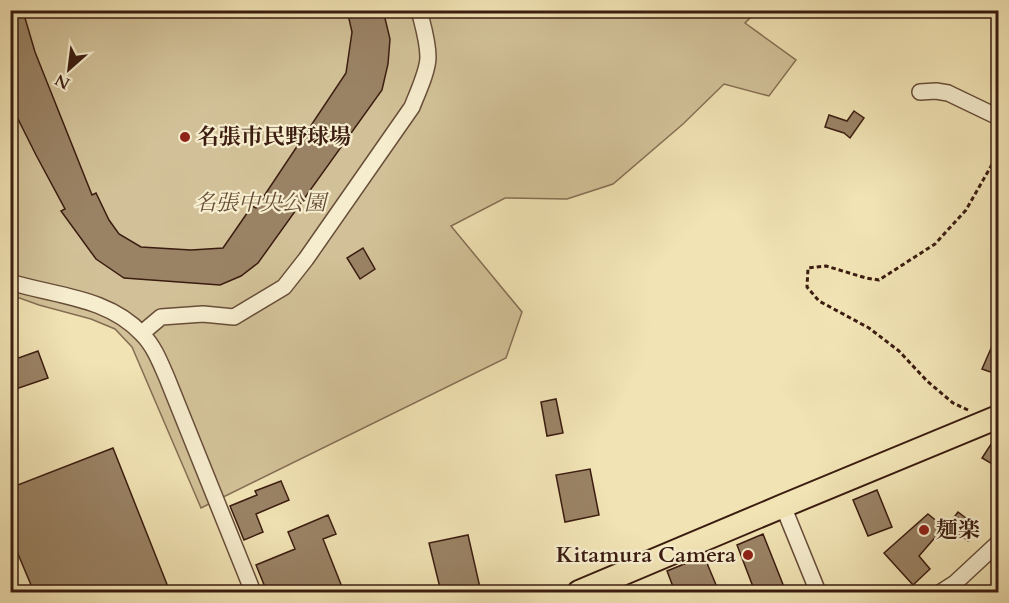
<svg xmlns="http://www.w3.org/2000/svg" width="1009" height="603" font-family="Cardo,'Noto Serif JP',serif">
  <rect width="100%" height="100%" fill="#f1e3b4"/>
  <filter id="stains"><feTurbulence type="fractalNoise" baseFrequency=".00333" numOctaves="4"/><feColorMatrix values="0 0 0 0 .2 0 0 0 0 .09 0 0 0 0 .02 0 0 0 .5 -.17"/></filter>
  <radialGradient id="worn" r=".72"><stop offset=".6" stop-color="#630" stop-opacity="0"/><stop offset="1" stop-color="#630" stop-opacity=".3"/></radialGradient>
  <!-- green -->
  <path fill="#d2c198" stroke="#866e54" stroke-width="1.5" d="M 10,11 L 757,11 L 745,23 L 796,60 L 769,96 L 724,84 L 683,124 L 613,184 L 567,199 L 505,198 L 451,226 L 522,312 L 506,358 L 201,508 L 132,347 L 115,329 L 91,319 L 39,305 L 11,295 Z"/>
  <!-- building -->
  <path fill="#9a8365" stroke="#3b1c10" stroke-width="1.5" d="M 10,10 L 26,10 L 25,18 L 35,52 L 92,195 L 96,193 L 109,220 L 119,234 L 141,247 L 191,250 L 223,248 L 252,206 L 256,208 L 346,73 L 352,32 L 347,10 L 383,10 L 390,39 L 388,64 L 382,90 L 258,263 L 241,276 L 220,285 L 124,278 L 96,259 L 61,211 L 65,209 L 36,155 L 10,103 Z
    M 854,111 L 864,118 L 850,138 L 844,133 L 825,127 L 829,115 L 847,121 Z
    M 363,248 L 375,269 L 360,279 L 347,258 Z
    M 999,330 L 999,375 L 982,369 Z
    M 38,351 L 48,378 L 10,391 L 10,361 Z
    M 556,399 L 563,433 L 547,436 L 541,402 Z
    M 999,432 L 999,468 L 982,458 Z
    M 113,448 L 170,592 L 34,592 L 10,535 L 10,488 Z
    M 590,469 L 599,515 L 565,522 L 556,475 Z
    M 281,481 L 289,500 L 256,514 L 263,532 L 244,540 L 230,506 L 257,495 L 255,491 Z
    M 877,490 L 892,527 L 868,536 L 853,500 Z
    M 958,512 L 979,528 L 968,541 L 948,525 Z
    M 928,514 L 944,527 L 919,556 L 930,569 L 913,585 L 884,553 Z
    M 328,515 L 336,534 L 323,539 L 344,592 L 267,592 L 256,565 L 295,549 L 288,532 Z
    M 763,534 L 786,592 L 755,592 L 737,545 Z
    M 468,535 L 481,592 L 441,592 L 429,543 Z
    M 704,556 L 719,592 L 675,592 L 667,571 Z"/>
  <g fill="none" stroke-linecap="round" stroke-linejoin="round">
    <defs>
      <path id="minor" d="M 920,92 L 936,91 L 948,93 L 998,117
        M 10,282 C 55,296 108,297 142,334 C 154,346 160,362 167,378 L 253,592
        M 142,333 L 161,317 L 203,314 L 234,317 L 284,287 L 306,259 L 412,107 C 417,94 428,71 428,57 C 428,41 423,26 419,10
        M 783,506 L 818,592
        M 941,592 L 955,583 L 998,543"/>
      <path id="highway" d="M 579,592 L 783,506 L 998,417"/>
    </defs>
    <!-- minor casing -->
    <use href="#minor" stroke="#684e39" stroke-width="18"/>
    <!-- highway casing -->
    <use href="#highway" stroke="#3b1c10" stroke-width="26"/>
    <!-- path -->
    <path stroke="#3b1c10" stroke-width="3" stroke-dasharray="4.5 3" stroke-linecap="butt" d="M 968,410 L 953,403 L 927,381 L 899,351 L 869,328 L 819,301 L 807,287 L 808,268 L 826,266 L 866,278 L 879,280 L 935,244 L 966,210 L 998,154"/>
    <!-- minor -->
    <use href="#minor" stroke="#f6edce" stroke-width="15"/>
    <!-- highway -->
    <use href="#highway" stroke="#f1e3b4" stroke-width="22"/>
  </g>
  <!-- markers -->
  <g fill="#8f2418" stroke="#f6edce" stroke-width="2">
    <circle cx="185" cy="137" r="6"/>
    <circle cx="924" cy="530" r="6"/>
    <circle cx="748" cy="555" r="6"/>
  </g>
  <g text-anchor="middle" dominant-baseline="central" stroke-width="4.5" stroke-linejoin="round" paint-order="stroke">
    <!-- poi labels -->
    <g font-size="22" font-weight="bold" fill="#3b1c10" stroke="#f6edce" text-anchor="start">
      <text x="197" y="137">名張市民野球場</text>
      <text x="936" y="530">麺楽</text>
      <text x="736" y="555" text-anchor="end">Kitamura Camera</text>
    </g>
    <!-- park labels -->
    <g font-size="22" font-style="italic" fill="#684e39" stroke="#f6edce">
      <text x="260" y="203">名張中央公園</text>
    </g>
  </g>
  <!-- margin -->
  <rect width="1009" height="603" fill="none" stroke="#f1e3b4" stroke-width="36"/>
  <rect x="12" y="12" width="985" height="579" fill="none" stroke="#3b1c10" stroke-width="3"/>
  <rect x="18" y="18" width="973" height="567" fill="none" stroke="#3b1c10" stroke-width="1.5"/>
  <!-- north arrow -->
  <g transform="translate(69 69) rotate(208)" stroke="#f6edce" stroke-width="4.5" paint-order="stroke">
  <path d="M0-4.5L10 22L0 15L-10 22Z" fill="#3b1c10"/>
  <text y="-9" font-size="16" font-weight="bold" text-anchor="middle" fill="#3b1c10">N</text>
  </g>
  <rect width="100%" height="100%" filter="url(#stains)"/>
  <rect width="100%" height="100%" fill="url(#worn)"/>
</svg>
